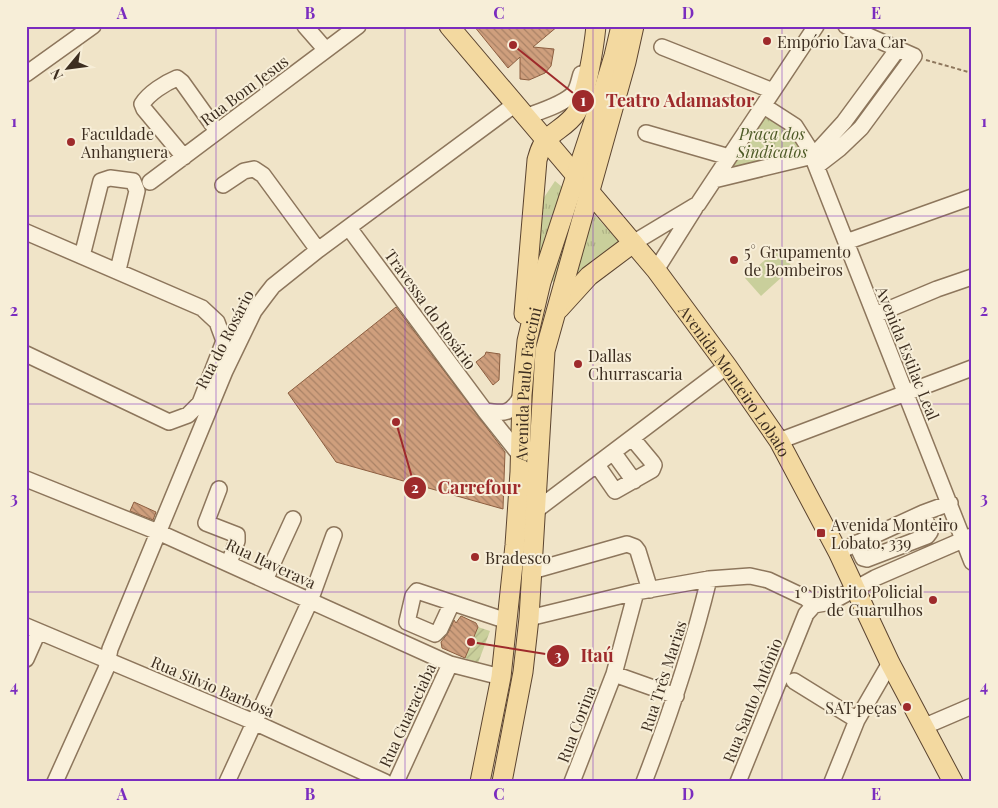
<svg xmlns="http://www.w3.org/2000/svg" width="998" height="808" font-family="'Playfair Display',serif">
  <defs>
    <pattern id="park-tufts" width="24" height="20" patternUnits="userSpaceOnUse" patternTransform="scale(1.25)"><rect width="24" height="20" fill="#c9cf9b"/><path d="M3 7l-1-3M5 7V3M7 7l1-3M15 17l-1-3M17 17v-4M19 17l1-3" fill="none" stroke="#aeb285"/></pattern>
    <pattern id="garden-furrows" width="10" height="10" patternUnits="userSpaceOnUse" patternTransform="scale(1.25)"><rect width="10" height="10" fill="#c9cf9b"/><path d="M-1 1l2-2M0 10L10 0M9 11l2-2" fill="none" stroke="#aeb285"/></pattern>
    <pattern id="building-back-hatch" width="6" height="6" patternUnits="userSpaceOnUse" patternTransform="scale(1.25)"><rect width="6" height="6" fill="#cf9f7d"/><path d="M-1 5l2 2M0 0l6 6M5-1l2 2" fill="none" stroke="#a98266"/></pattern>
  </defs>
  <rect width="100%" height="100%" fill="#f0e4c8"/>
  <!-- grass -->
  <path fill="#c9cf9b" d="M 776,250 L 793,267 L 761,296 L 745,278 Z"/>
  <!-- park -->
  <path fill="url(#park-tufts)" d="M 765,111 L 797,135 L 808,157 L 723,175 Z
    M 555,181 L 591,211 L 621,244 L 566,293 L 537,268 L 543,199 Z"/>
  <!-- garden -->
  <path fill="url(#garden-furrows)" d="M 478,627 L 490,631 L 478,663 L 465,658 Z"/>
  <!-- building -->
  <path fill="url(#building-back-hatch)" stroke="#8d5f41" d="M 474,26 L 558,26 L 533,47 L 554,49 L 551,66 L 545,73 L 536,77 L 529,80 L 520,79 L 520,57 L 508,68 Z
    M 396,307 L 505,452 L 503,509 L 336,462 L 288,393 Z
    M 486,352 L 500,354 L 499,380 L 493,385 L 476,362 L 485,355 Z
    M 134,502 L 156,512 L 153,520 L 130,511 Z
    M 461,616 L 476,623 L 478,627 L 465,658 L 442,648 L 441,642 L 448,633 L 454,620 L 456,623 Z"/>
  <g fill="none" stroke-linecap="round" stroke-linejoin="round">
    <defs>
      <path id="minor" d="M 305,26 L 326,50
        M 662,47 L 773,91
        M 26,74 L 93,26
        M 764,106 L 795,126 L 809,148 L 972,562
        M 525,117 C 538,112 565,104 574,93 C 578,88 579,80 581,74
        M 646,133 L 729,157
        M 813,156 L 844,122 L 897,50
        M 184,157 L 144,109 L 142,104 C 149,93 165,83 177,78 L 182,82 L 217,131
        M 817,166 L 839,149 L 861,128 L 914,56 L 846,26
        M 714,180 L 813,156
        M 150,182 L 358,26
        M 223,185 L 244,171 L 254,169 L 263,175 L 318,250
        M 349,228 L 485,411 L 520,455
        M 26,232 L 202,308 L 217,322 L 224,341 L 200,403 L 188,415 L 169,422 L 26,354
        M 846,242 L 972,197
        M 633,243 L 698,204 L 816,26
        M 82,256 L 101,181 L 110,178 L 133,181 L 137,191 L 118,270
        M 656,270 L 695,208
        M 875,315 L 937,289 L 972,277
        M 485,411 C 506,414 511,414 522,395
        M 779,441 L 972,368
        M 613,452 L 634,481
        M 597,465 L 615,491 L 652,470 L 654,465 L 652,462 L 632,438
        M 26,479 L 158,532 L 450,664 L 501,677
        M 219,489 L 206,523 L 237,535 L 237,541 L 229,563
        M 535,511 L 727,366
        M 856,543 L 863,558 L 867,559 L 927,536 L 930,532 L 923,513
        M 838,552 L 923,513 L 950,503
        M 532,571 L 627,544 L 635,547 L 638,551 L 650,590
        M 265,580 L 293,519
        M 452,603 L 440,629 L 435,634 L 407,622 L 413,596 L 417,591 L 507,621
        M 814,605 L 831,602 L 875,578 L 972,536
        M 529,618 L 636,592 L 709,579 L 750,576 L 768,580 L 806,598 L 814,605
        M 26,626 L 254,722 L 385,782
        M 26,659 L 38,632
        M 614,674 L 676,696
        M 794,681 L 857,720
        M 923,727 L 972,706
        M 55,782 L 106,669 L 110,649 L 225,371 L 254,311 L 266,295 L 273,286 L 318,250 L 514,105
        M 227,782 L 310,601 L 334,535
        M 396,782 L 450,664
        M 572,782 L 614,674 L 636,592
        M 644,782 C 670,715 692,649 709,579
        M 738,782 L 806,614 L 814,605
        M 832,782 L 857,720 L 890,663"/>
      <g id="major">
        <path id="s1" d="M 449,26 L 656,270 L 727,366 L 779,441 L 838,552 L 890,663 L 953,782"/>
        <path d="M 559,309 L 589,276 L 633,243"/>
        <path d="M 524,314 L 537,160 C 539,153 541,145 547,139 C 556,130 569,124 576,113 C 586,97 594,47 596,26"/>
        <path id="s2" d="M 480,782 L 501,677 L 515,545 L 520,472 L 522,395 L 527,341 L 541,282 L 595,118 L 614,56 L 621,26"/>
        <path d="M 502,782 L 523,672 L 529,618 L 545,351 L 626,62 L 634,26"/>
      </g>
    </defs>
    <!-- minor casing -->
    <use href="#minor" stroke="#8d765c" stroke-width="18"/>
    <!-- major casing -->
    <use href="#major" stroke="#5b4430" stroke-width="21"/>
    <!-- path -->
    <path stroke="#8d765c" stroke-width="2" stroke-dasharray="4 2.5" stroke-linecap="butt" d="M 926,60 L 972,73"/>
    <!-- minor -->
    <use href="#minor" stroke="#faf1dc" stroke-width="15"/>
    <!-- major -->
    <use href="#major" stroke="#f3d9a0" stroke-width="19"/>
  </g>
  <!-- grid -->
  <path fill="none" stroke="#7b2cbf" stroke-width="1" stroke-opacity="0.55" d="M 216,26 L 216,782M 405,26 L 405,782M 593,26 L 593,782M 782,26 L 782,782M 26,216 L 972,216M 26,404 L 972,404M 26,592 L 972,592"/>
  <!-- markers -->
  <g fill="#9e2a2b" stroke="#f7eed8" stroke-width="2">
    <circle cx="767" cy="41" r="5"/>
    <circle cx="71" cy="142" r="5"/>
    <circle cx="734" cy="260" r="5"/>
    <circle cx="578" cy="364" r="5"/>
    <rect x="816" y="528" width="10" height="10" rx="2.5"/>
    <circle cx="475" cy="557" r="5"/>
    <circle cx="933" cy="600" r="5"/>
    <circle cx="907" cy="707" r="5"/>
  </g>
  <g text-anchor="middle" dominant-baseline="central" stroke-width="4" stroke-linejoin="round" paint-order="stroke">
    <!-- poi labels -->
    <g font-size="16" fill="#3d2e20" stroke="#f7eed8" text-anchor="start">
      <text x="777" y="41">Empório Lava Car</text>
      <text x="81" y="133">Faculdade<tspan x="81" dy="18">Anhanguera</tspan></text>
      <text x="744" y="251">5° Grupamento<tspan x="744" dy="18">de Bombeiros</tspan></text>
      <text x="588" y="355">Dallas<tspan x="588" dy="18">Churrascaria</tspan></text>
      <text x="831" y="524">Avenida Monteiro<tspan x="831" dy="18">Lobato, 339</tspan></text>
      <text x="485" y="557">Bradesco</text>
      <text x="923" y="591" text-anchor="end">1º Distrito Policial<tspan x="923" dy="18">de Guarulhos</tspan></text>
      <text x="897" y="707" text-anchor="end">SAT peças</text>
    </g>
    <!-- street labels -->
    <g font-size="16" fill="#3d2e20" stroke="#f7eed8">
      <text transform="translate(244 90) rotate(-37)">Rua Bom Jesus</text>
      <text transform="translate(431 309) rotate(54)">Travessa do Rosário</text>
      <text transform="translate(224 339) rotate(-63)">Rua do Rosário</text>
      <text transform="translate(908 353) rotate(68)">Avenida Estilac Leal</text>
      <text stroke="none"><textPath href="#s1" startOffset="456">Avenida Monteiro Lobato</textPath></text>
      <text stroke="none"><textPath href="#s2" startOffset="401">Avenida Paulo Faccini</textPath></text>
      <text transform="translate(271 563) rotate(25)">Rua Itaverava</text>
      <text transform="translate(663 676) rotate(-72)">Rua Três Marias</text>
      <text transform="translate(213 686) rotate(23)">Rua Silvio Barbosa</text>
      <text transform="translate(752 700) rotate(-68)">Rua Santo Antônio</text>
      <text transform="translate(407 715) rotate(-65)">Rua Guaraciaba</text>
      <text transform="translate(576 724) rotate(-69)">Rua Corina</text>
    </g>
    <!-- park labels -->
    <g font-size="16" font-style="italic" fill="#4d5a26" stroke="#f7eed8">
      <text x="772" y="133">Praça dos<tspan x="772" dy="18">Sindicatos</tspan></text>
    </g>
  </g>
  <!-- callouts -->
  <path fill="none" stroke="#9e2a2b" stroke-width="2" d="M513 45L583 101M396 422L415 488M471 642L558 656"/>
  <g fill="#9e2a2b" stroke="#f7eed8" stroke-width="2">
    <circle cx="513" cy="45" r="5"/>
    <circle cx="396" cy="422" r="5"/>
    <circle cx="471" cy="642" r="5"/>
    <circle cx="583" cy="101" r="12"/>
    <circle cx="415" cy="488" r="12"/>
    <circle cx="558" cy="656" r="12"/>
  </g>
  <g font-size="15" text-anchor="middle" font-weight="bold" fill="#fff">
    <text x="583" y="106">1</text>
    <text x="415" y="493">2</text>
    <text x="558" y="661">3</text>
  </g>
  <g font-size="18" text-anchor="middle" font-weight="bold" fill="#9e2a2b" stroke="#f7eed8" stroke-width="4" stroke-linejoin="round" paint-order="stroke">
    <text x="680" y="107">Teatro Adamastor</text>
    <text x="479" y="494">Carrefour</text>
    <text x="597" y="662">Itaú</text>
  </g>
  <!-- border -->
  <rect width="998" height="808" fill="none" stroke="#f7eed8" stroke-width="55"/>
  <!-- north arrow -->
  <g transform="translate(68 68) rotate(241)" stroke="#f7eed8" stroke-width="4" paint-order="stroke">
  <path d="M0-4L9 19L0 12L-9 19Z" fill="#3d2e20"/>
  <text y="-8" font-size="14" font-weight="bold" text-anchor="middle" fill="#3d2e20">N</text>
  </g>
  <rect x="28" y="28" width="942" height="752" fill="none" stroke="#7b2cbf" stroke-width="2"/>
  <g font-size="16" text-anchor="middle" font-weight="bold" fill="#7b2cbf">
    <text x="122" y="19">A</text>
    <text x="310" y="19">B</text>
    <text x="499" y="19">C</text>
    <text x="688" y="19">D</text>
    <text x="876" y="19">E</text>
    <text x="14" y="127">1</text>
    <text x="984" y="127">1</text>
    <text x="14" y="316">2</text>
    <text x="984" y="316">2</text>
    <text x="14" y="504">3</text>
    <text x="984" y="504">3</text>
    <text x="14" y="692">4</text>
    <text x="984" y="692">4</text>
    <text x="122" y="800">A</text>
    <text x="310" y="800">B</text>
    <text x="499" y="800">C</text>
    <text x="688" y="800">D</text>
    <text x="876" y="800">E</text>
  </g>
</svg>
